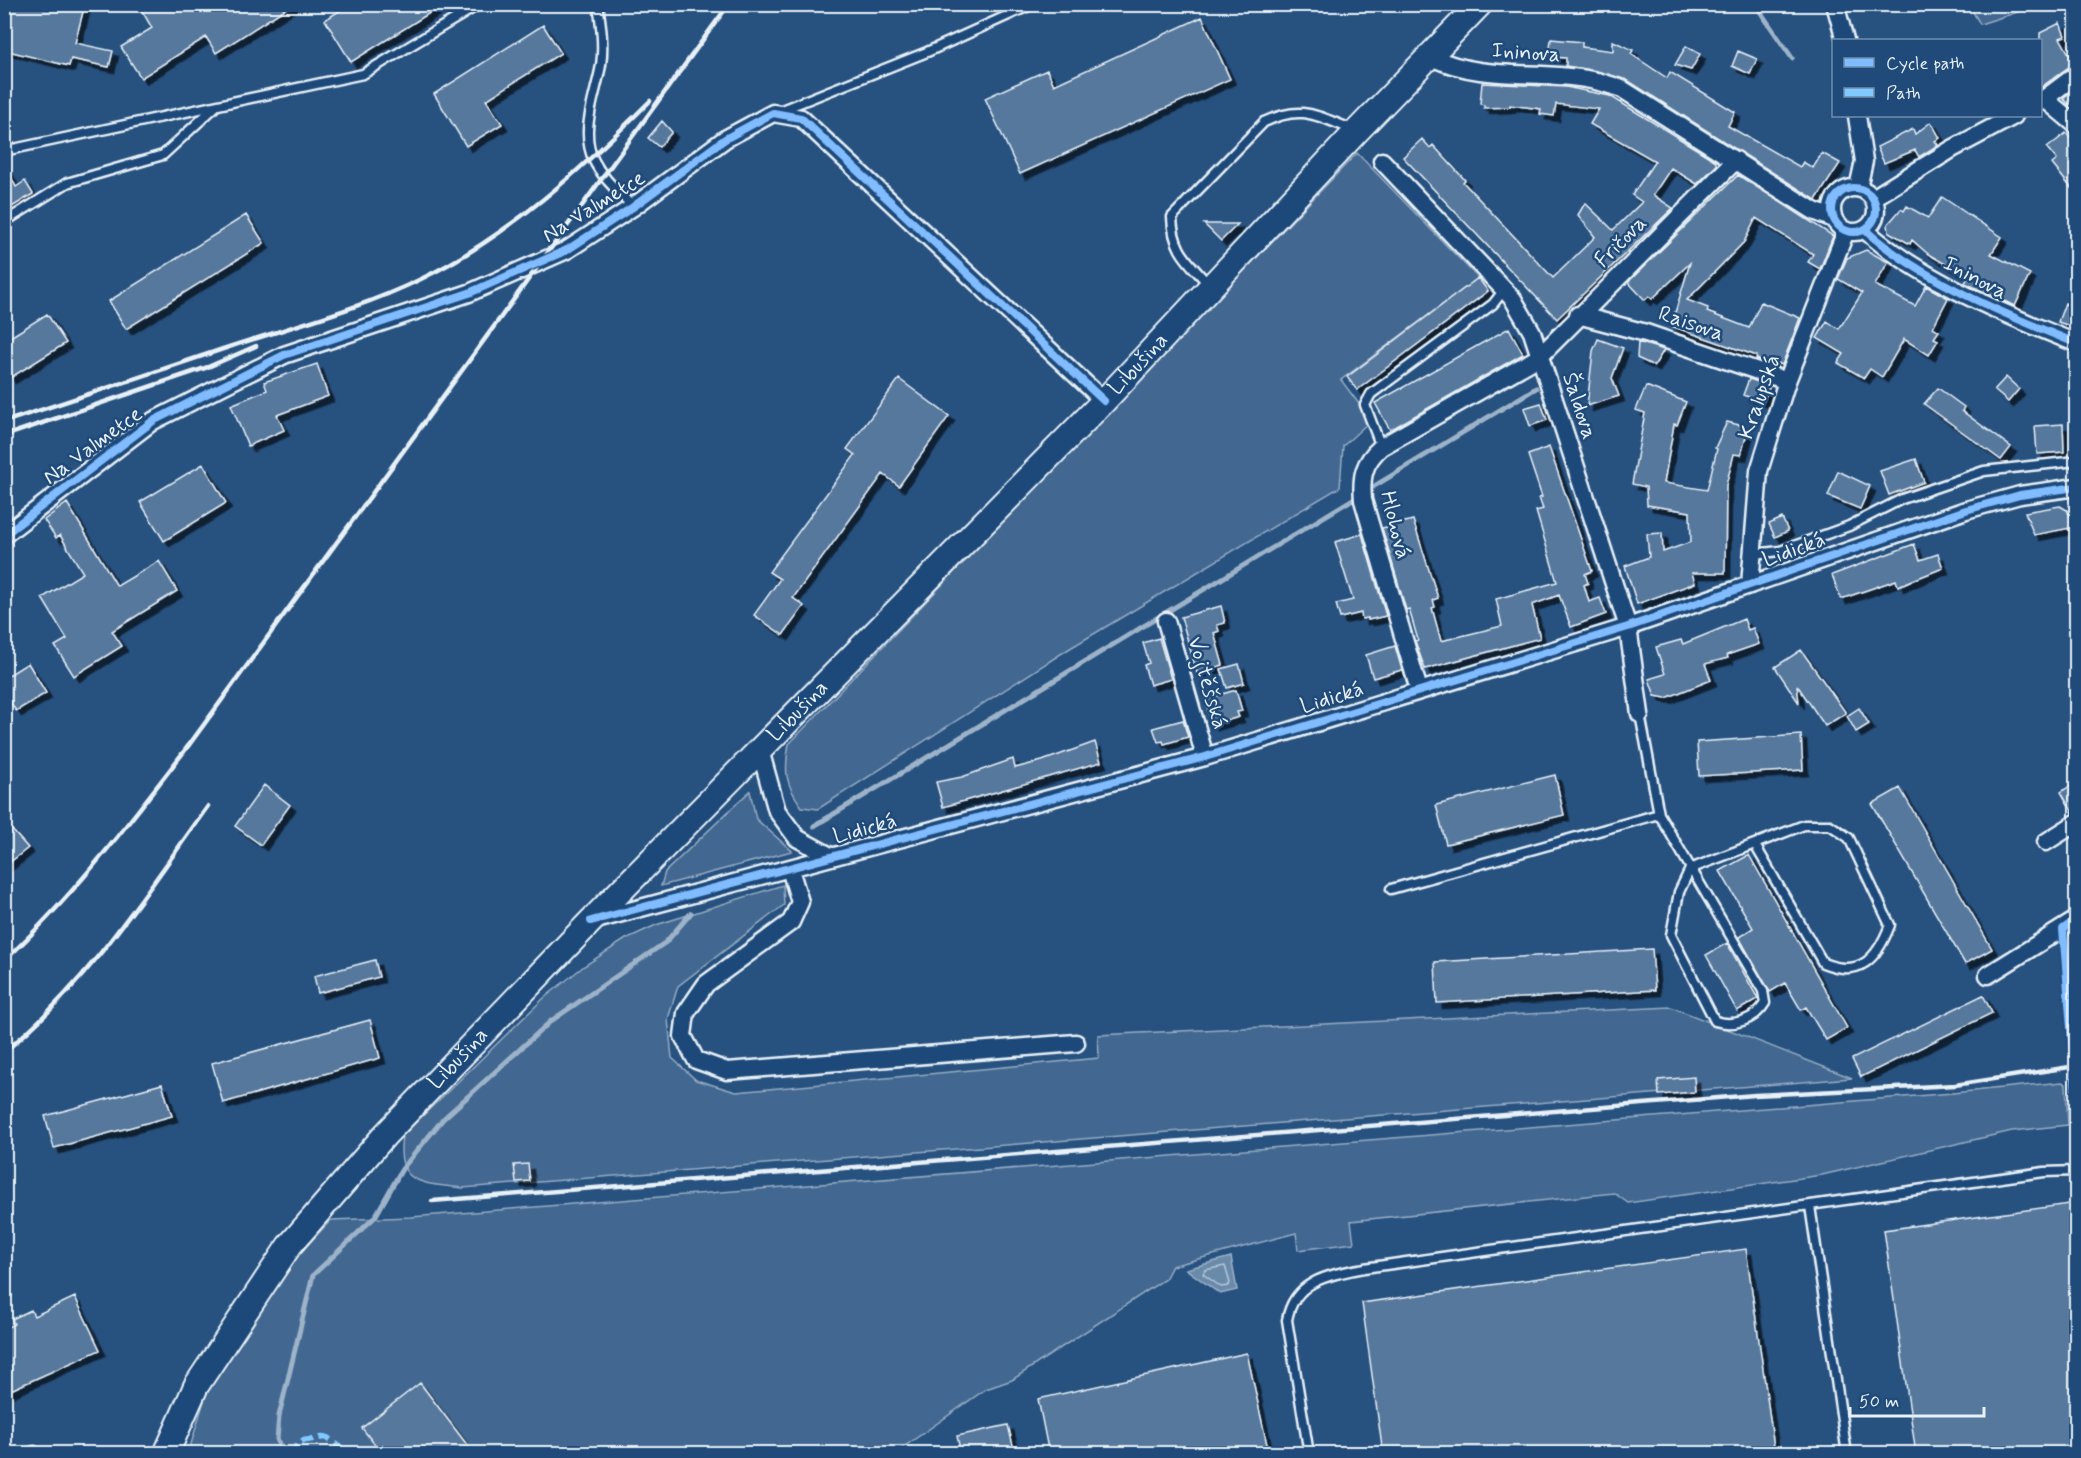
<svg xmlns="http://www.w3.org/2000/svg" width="2081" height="1458" font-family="Mynerve,sans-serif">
  <defs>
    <filter id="shadow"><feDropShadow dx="5.5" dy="5.5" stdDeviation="0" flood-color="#0009"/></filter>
  </defs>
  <rect width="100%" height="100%" fill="#27517f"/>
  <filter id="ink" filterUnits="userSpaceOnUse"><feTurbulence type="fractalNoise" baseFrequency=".0167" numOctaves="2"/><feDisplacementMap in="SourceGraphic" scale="12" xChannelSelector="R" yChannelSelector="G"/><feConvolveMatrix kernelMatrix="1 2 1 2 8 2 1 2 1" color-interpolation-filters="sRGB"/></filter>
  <g filter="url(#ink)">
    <!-- green -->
    <path fill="#436891" stroke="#96acc4" stroke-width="1.5" d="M 1969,5 L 2040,5 L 1980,24 Z
      M 1357,153 L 1478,278 L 1341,380 L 1371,420 L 1343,446 L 1340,487 L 1067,650 L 818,809 L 802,807 C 785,784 784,772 789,744 Z
      M 750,791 L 756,819 L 792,851 L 661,886 L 665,872 Z
      M 783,885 L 784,905 L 678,986 L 668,1019 L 672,1058 L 696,1080 L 736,1092 L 1099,1058 L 1098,1035 L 1671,1007 L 1852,1078 L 462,1188 C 423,1183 395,1186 402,1136 L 544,998 L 584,966 L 626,939 L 656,925 Z
      M 2062,1082 L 2066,1084 L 2068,1125 L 2012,1131 L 1822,1175 L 1628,1203 L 1614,1193 L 1351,1221 L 1354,1243 L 1298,1250 L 1296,1233 L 1172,1266 L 1165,1279 L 1012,1380 L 986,1389 L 895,1453 L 188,1454 L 207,1391 L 296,1257 L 331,1220 L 411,1217 L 1953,1093 Z"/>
    <!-- water -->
    <path fill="#6b8aaa" stroke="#9db3c9" stroke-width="1.5" d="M 1231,1257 L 1237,1290 L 1220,1294 L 1186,1269 Z"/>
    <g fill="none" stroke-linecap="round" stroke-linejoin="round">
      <!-- shore -->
      <path stroke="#b6c8d9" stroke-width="1.5" d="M 1225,1266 L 1230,1283 L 1228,1286 L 1221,1287 L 1203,1274 L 1205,1270 Z"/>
      <!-- stream -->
      <path stroke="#9db3c9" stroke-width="5" d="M 1755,4 L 1792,58
        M 814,826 L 1536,388
        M 283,1454 L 277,1439 L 279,1416 L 313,1275 L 375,1217 L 402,1169 L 443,1119 L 551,1021 L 666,942 L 691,913"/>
    </g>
    <!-- building -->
    <path fill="#57789d" stroke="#e8f1f8" stroke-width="1.5" filter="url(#shadow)" d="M 4,4 L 85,4 L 75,43 L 113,51 L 109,67 L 71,59 L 69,66 L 4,50 Z
      M 138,4 L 293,4 L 216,53 L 206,37 L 141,78 L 121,47 L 152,28 Z
      M 350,4 L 444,4 L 351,62 L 325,20 Z
      M 1202,17 L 1230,79 L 1020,174 L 985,98 L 1047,70 L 1054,85 Z
      M 2060,23 L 2065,36 L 2060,38 L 2074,63 L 2040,88 L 2040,33 Z
      M 543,25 L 561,53 L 486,100 L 502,124 L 466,146 L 434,94 Z
      M 1551,39 L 1582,42 L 1582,47 L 1613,51 L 1613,41 L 1633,50 L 1631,54 L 1667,78 L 1670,72 L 1735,112 L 1728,126 L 1800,167 L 1803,162 L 1813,168 L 1822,153 L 1840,163 L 1816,200 L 1627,80 L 1597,71 L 1566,66 L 1566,58 L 1549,57 Z
      M 1686,46 L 1700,54 L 1691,70 L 1675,65 Z
      M 1738,51 L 1757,59 L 1750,74 L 1732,66 Z
      M 1482,83 L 1566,87 L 1610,96 L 1716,161 L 1716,166 L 1697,184 L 1671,168 L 1653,195 L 1673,208 L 1557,319 L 1403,157 L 1422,139 L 1430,148 L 1433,145 L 1465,180 L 1463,182 L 1553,278 L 1595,237 L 1578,215 L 1585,203 L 1613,230 L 1642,202 L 1632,195 L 1655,161 L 1590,124 L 1599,109 L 1556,104 L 1554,116 L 1540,114 L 1541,109 L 1510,105 L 1510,107 L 1484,108 L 1484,105 L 1480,104 Z
      M 2076,88 L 2076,98 L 2069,105 L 2063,98 Z
      M 662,121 L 672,132 L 659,147 L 648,138 Z
      M 1931,122 L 1940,138 L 1935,141 L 1938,145 L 1919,157 L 1915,150 L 1884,163 L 1877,147 L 1913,129 L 1915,134 Z
      M 2066,133 L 2076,145 L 2076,194 L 2052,164 L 2057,160 L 2047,148 Z
      M 4,163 L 16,187 L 25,181 L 33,194 L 4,212 Z
      M 1738,175 L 1833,236 L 1820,269 L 1808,262 L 1813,254 L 1756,218 L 1744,242 L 1687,300 L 1708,308 L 1707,312 L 1749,328 L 1761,302 L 1800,318 L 1782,365 L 1778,363 L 1777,366 L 1756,359 L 1757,356 L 1671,326 L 1690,263 L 1652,299 L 1649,296 L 1645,300 L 1628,282 Z
      M 1942,197 L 2002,237 L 1991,254 L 2030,274 L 2015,306 L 1965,283 L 1968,277 L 1928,254 L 1912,240 L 1910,244 L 1889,232 L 1888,224 L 1901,209 L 1904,211 L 1907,206 L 1928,218 Z
      M 246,215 L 264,243 L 126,329 L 109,301 Z
      M 1204,224 L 1238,224 L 1221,241 Z
      M 1866,250 L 1888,262 L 1875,285 L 1915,306 L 1926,286 L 1948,298 L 1933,327 L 1939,331 L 1934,338 L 1938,340 L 1929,355 L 1904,339 L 1882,377 L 1870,369 L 1864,378 L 1838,363 L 1844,354 L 1817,338 L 1827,321 L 1839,329 L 1862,293 L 1838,279 L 1847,258 Z
      M 1478,278 L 1488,291 L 1357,390 L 1347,377 Z
      M 2065,303 L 2076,308 L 2076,328 L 2058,322 Z
      M 47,314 L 66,343 L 10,378 L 4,369 L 4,341 Z
      M 1509,328 L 1523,354 L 1390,430 L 1375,403 Z
      M 1598,339 L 1623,348 L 1612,378 L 1619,396 L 1587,406 L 1593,351 Z
      M 1638,342 L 1664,350 L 1654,366 L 1637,358 Z
      M 317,364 L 328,396 L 277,415 L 284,430 L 248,446 L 231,405 L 267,390 L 264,382 Z
      M 2006,377 L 2019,389 L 2008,402 L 1994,390 Z
      M 899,379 L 949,416 L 899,486 L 883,474 L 793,598 L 804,606 L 783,635 L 754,615 L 780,579 L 769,572 L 855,455 L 847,449 Z
      M 1749,379 L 1770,386 L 1763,402 L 1743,395 Z
      M 1646,386 L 1686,402 L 1677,425 L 1674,424 L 1664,483 L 1707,490 L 1717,449 L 1715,448 L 1727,422 L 1743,426 L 1741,431 L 1747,433 L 1741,455 L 1734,454 L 1726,485 L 1725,573 L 1692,573 L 1695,583 L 1637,604 L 1625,566 L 1649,557 L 1647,534 L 1662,533 L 1663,552 L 1691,542 L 1690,512 L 1647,505 L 1646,487 L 1632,484 L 1645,413 L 1636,410 Z
      M 1938,388 L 1964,407 L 1962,411 L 2011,447 L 2001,460 L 1924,404 Z
      M 1541,403 L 1547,420 L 1530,426 L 1524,408 Z
      M 2063,424 L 2064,452 L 2037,454 L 2035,426 Z
      M 1549,447 L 1592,571 L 1585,574 L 1588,583 L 1584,585 L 1589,602 L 1600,598 L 1606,614 L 1571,627 L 1559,595 L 1532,605 L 1540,638 L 1425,669 L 1415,641 L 1418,640 L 1409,609 L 1406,610 L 1382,528 L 1413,520 L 1438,598 L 1433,600 L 1435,607 L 1432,608 L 1441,641 L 1502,626 L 1496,599 L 1557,582 L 1536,511 L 1543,509 L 1539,498 L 1542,497 L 1528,455 Z
      M 1916,459 L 1924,482 L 1889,495 L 1880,471 Z
      M 203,464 L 226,503 L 164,541 L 140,502 Z
      M 1838,471 L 1870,486 L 1860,509 L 1828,496 Z
      M 67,503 L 117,586 L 159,561 L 177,591 L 112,631 L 122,646 L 74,676 L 55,646 L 67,639 L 42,598 L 83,573 L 60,535 L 56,538 L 44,520 Z
      M 2060,506 L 2067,510 L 2076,527 L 2034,535 L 2025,512 Z
      M 1782,518 L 1788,531 L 1775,537 L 1769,524 Z
      M 1362,534 L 1386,616 L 1368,620 L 1368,618 L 1362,619 L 1361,613 L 1340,618 L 1336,604 L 1353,600 L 1335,542 Z
      M 1914,544 L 1920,560 L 1938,554 L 1943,568 L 1898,586 L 1896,580 L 1841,599 L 1832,575 Z
      M 1221,606 L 1225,623 L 1217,625 L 1219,631 L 1214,633 L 1223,665 L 1197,673 L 1181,617 Z
      M 1744,619 L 1748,630 L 1753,628 L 1759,644 L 1727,655 L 1728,658 L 1705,664 L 1711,680 L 1666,698 L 1655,696 L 1649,679 L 1665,674 L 1656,647 L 1681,640 L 1683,644 Z
      M 1159,638 L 1171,679 L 1150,685 L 1144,665 L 1149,663 L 1143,643 Z
      M 1395,646 L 1402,670 L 1373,678 L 1366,655 Z
      M 1801,650 L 1846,713 L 1825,726 L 1797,685 L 1799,703 L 1775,667 Z
      M 28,663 L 46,693 L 16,711 L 4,692 L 4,678 Z
      M 1239,664 L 1244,683 L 1227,688 L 1221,669 Z
      M 1236,690 L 1242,711 L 1237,712 L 1239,717 L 1212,725 L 1205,699 Z
      M 1859,708 L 1869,724 L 1856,732 L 1847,716 Z
      M 1183,720 L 1188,737 L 1164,744 L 1163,741 L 1158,742 L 1153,728 Z
      M 1801,735 L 1803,770 L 1699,776 L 1697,742 Z
      M 1095,742 L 1101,762 L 943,807 L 936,782 L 962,777 L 1013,759 L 1015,768 L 1042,761 Z
      M 1555,775 L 1564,815 L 1446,844 L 1436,805 Z
      M 2076,782 L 2076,813 L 2073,813 L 2061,792 Z
      M 264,785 L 290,805 L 261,845 L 235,826 Z
      M 1900,788 L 1992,949 L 1965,964 L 1872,804 Z
      M 4,821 L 28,848 L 4,867 Z
      M 1749,855 L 1847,1028 L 1826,1040 L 1806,1007 L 1801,1010 L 1785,983 L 1770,992 L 1739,937 L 1753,928 L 1720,871 Z
      M 1727,943 L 1758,999 L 1737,1011 L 1706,955 Z
      M 1652,949 L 1655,990 L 1437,1003 L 1435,962 Z
      M 375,960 L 379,977 L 318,993 L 314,976 Z
      M 1983,995 L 1992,1013 L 1861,1077 L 1852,1059 Z
      M 370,1020 L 380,1058 L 223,1103 L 212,1063 Z
      M 1694,1077 L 1695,1092 L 1659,1095 L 1658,1080 Z
      M 162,1084 L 172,1116 L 54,1148 L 45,1116 Z
      M 528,1164 L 530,1181 L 516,1182 L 514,1165 Z
      M 2076,1203 L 2076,1454 L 1916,1454 L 1884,1230 Z
      M 1746,1249 L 1775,1454 L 1383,1454 L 1362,1303 Z
      M 75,1297 L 100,1350 L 4,1393 L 4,1329 L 14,1324 L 12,1319 L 31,1310 L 34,1316 Z
      M 1247,1353 L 1269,1454 L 1049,1454 L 1038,1399 Z
      M 420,1383 L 474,1454 L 382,1454 L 362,1428 Z
      M 1008,1425 L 1015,1454 L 961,1454 L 957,1436 Z"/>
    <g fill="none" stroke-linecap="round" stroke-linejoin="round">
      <defs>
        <path id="lane" d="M 598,4 C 601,24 604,45 601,65 C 596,95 579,131 594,161 C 603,179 619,192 633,207
          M 779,111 L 927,52 L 1033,4
          M 4,151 L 363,74 L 480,4
          M 4,222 L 67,183 L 163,155 L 216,106
          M 1209,285 C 1188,261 1173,251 1172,217 L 1264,122 C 1303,104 1316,116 1354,130
          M 1381,447 L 1365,405 L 1371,394 L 1493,304 L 1504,290
          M 1753,554 L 1780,551 L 1849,526 L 1902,499 L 1984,471 L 2076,461
          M 1640,714 L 1659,814 L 1763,991 L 1765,1003 C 1755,1020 1734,1027 1715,1021 L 1671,935 L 1679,892 L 1690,869 L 1804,825 L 1830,825 L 1849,838 L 1890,925 C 1877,959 1860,978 1823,963 L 1755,845
          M 1391,889 L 1659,814
          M 1810,1206 L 1847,1454
          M 27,1454 L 34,1451 L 38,1454
          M 1309,1454 L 1287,1320 C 1294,1280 1329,1275 1364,1268 L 2044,1172 L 2076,1171"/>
        <path id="street" d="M 1835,4 L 1845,40
          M 1431,57 C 1483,81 1532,70 1586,79 C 1598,81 1611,85 1622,89 L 1814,211 L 1834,219
          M 2045,99 L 2076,125
          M 2040,102 L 2076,75
          M 1857,116 L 1864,161 L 1858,188
          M 1382,161 L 1513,299 L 1532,332 L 1628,627 L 1640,714
          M1832 210a22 22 0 1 1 44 0a22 22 0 1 1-44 0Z
          M 1873,198 L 1952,149 L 2014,116
          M 1865,230 C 1919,279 2008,316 2076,343
          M 1578,315 L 1646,333 L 1787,381
          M 4,535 L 153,421 L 284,355 L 469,293 L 567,250 L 633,207 L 725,139 L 773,113 L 801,118 L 1104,401
          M 1750,585 L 1759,471 L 1787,381 L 1846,231
          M 1166,621 L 1205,757
          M 1419,690 L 1363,500 C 1361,477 1363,463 1381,447 L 1539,357 L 1736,160
          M 760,750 L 777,811 L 797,838 L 832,857
          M 2046,842 L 2076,823
          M 790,869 L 800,902 L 791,922 L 706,984 L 686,1013 L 683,1036 L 696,1060 L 727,1071 L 1076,1043
          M 592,921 L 1205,757 L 1628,627 L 1966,510 L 2020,495 L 2076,487
          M 1988,975 L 2076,920"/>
        <g id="secondary">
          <path id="s1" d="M 166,1454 L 196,1386 L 289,1246 L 385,1135 L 591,921 L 1104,401 L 1357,131 L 1480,4"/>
        </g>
      </defs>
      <!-- lane casing -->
      <use href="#lane" stroke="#e8f1f8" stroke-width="13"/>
      <!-- street casing -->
      <use href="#street" stroke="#e8f1f8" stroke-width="21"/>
      <!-- secondary casing -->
      <use href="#secondary" stroke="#e8f1f8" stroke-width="28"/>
      <!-- lane -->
      <use href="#lane" stroke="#1f4a7a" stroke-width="8"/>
      <!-- street -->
      <use href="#street" stroke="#1f4a7a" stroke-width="16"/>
      <!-- secondary -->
      <use href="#secondary" stroke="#1f4a7a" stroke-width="24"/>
      <!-- rail -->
      <path stroke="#e8f1f8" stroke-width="4.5" d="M 4,422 C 79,398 154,372 229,347 C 293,326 360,309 421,279 C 509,236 582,169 650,101
        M 4,436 L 208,367 L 256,346
        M 4,961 C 74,896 131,820 189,745 L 729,4
        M 4,1052 C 88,984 146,892 208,806
        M 432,1201 L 1755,1095 L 1955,1085 L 2076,1066"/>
      <!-- quiet -->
      <path stroke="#80caff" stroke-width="6" stroke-dasharray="12 6" stroke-linecap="butt" d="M 168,1449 L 175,1454
        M 289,1454 L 302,1441 L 326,1437 L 350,1454"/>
      <defs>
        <path id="cycleway" d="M1832 210a22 22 0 1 1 44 0a22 22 0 1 1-44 0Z
          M 1865,230 C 1919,279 2008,316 2076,343
          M 4,535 L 153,421 L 284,355 L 469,293 L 567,250 L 633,207 L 725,139 L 773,113 L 801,118 L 1104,401
          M 2076,920 L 2063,929 L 2076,1091
          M 591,921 L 1205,757 L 1628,627 L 1966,510 L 2020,495 L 2076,487"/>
      </defs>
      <!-- cycleway casing -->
      <use href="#cycleway" stroke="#1f4a7a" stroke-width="11"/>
      <!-- cycleway -->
      <use href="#cycleway" stroke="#80bcff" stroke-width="8"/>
    </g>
  </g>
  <g text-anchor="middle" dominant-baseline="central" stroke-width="5" stroke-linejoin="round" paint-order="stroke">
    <!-- street labels -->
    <g font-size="22" fill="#e8f1f8" stroke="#1f4a7a">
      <text transform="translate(1526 53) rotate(4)">Ininova</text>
      <text transform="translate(594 207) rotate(-32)">Na Valmetce</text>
      <text transform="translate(1621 242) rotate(-45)">Fričova</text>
      <text transform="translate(1975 278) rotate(28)">Ininova</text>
      <text transform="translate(1691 324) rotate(19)">Raisova</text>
      <text stroke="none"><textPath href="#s1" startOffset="1467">Libušina</textPath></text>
      <text transform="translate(1760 397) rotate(-71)">Kralupská</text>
      <text transform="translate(1579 406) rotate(72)">Šaldova</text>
      <text transform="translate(93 446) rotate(-36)">Na Valmetce</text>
      <text transform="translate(1395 525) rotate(76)">Hlohová</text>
      <text transform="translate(1794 550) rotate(-20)">Lidická</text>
      <text transform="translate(1207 683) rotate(74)">Vojtěšská</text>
      <text transform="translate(1332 698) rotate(-17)">Lidická</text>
      <text stroke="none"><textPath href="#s1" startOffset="981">Libušina</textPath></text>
      <text transform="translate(865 829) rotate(-15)">Lidická</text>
      <text stroke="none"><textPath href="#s1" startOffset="495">Libušina</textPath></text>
    </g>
  </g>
  <!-- margin -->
  <rect width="2081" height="1458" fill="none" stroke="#1f4a7a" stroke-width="24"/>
  <rect x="12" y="12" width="2057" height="1434" fill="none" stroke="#e8f1f8" stroke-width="2" filter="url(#ink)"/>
  <!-- legend -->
  <rect x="1832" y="39" width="210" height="78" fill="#1f4a7a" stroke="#6f8dac" stroke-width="1.5"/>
  <rect x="1844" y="58" width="30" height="9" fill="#80bcff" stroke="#6f8dac" stroke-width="1.5"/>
  <text x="1886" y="69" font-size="18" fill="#e8f1f8">Cycle path</text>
  <rect x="1844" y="88" width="30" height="9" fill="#80caff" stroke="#6f8dac" stroke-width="1.5"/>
  <text x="1886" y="99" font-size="18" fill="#e8f1f8">Path</text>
  <!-- scale -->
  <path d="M1850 1407v9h134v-9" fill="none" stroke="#e8f1f8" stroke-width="3"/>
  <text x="1859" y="1407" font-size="18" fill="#e8f1f8" stroke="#1f4a7a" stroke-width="4.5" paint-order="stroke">50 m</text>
</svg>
